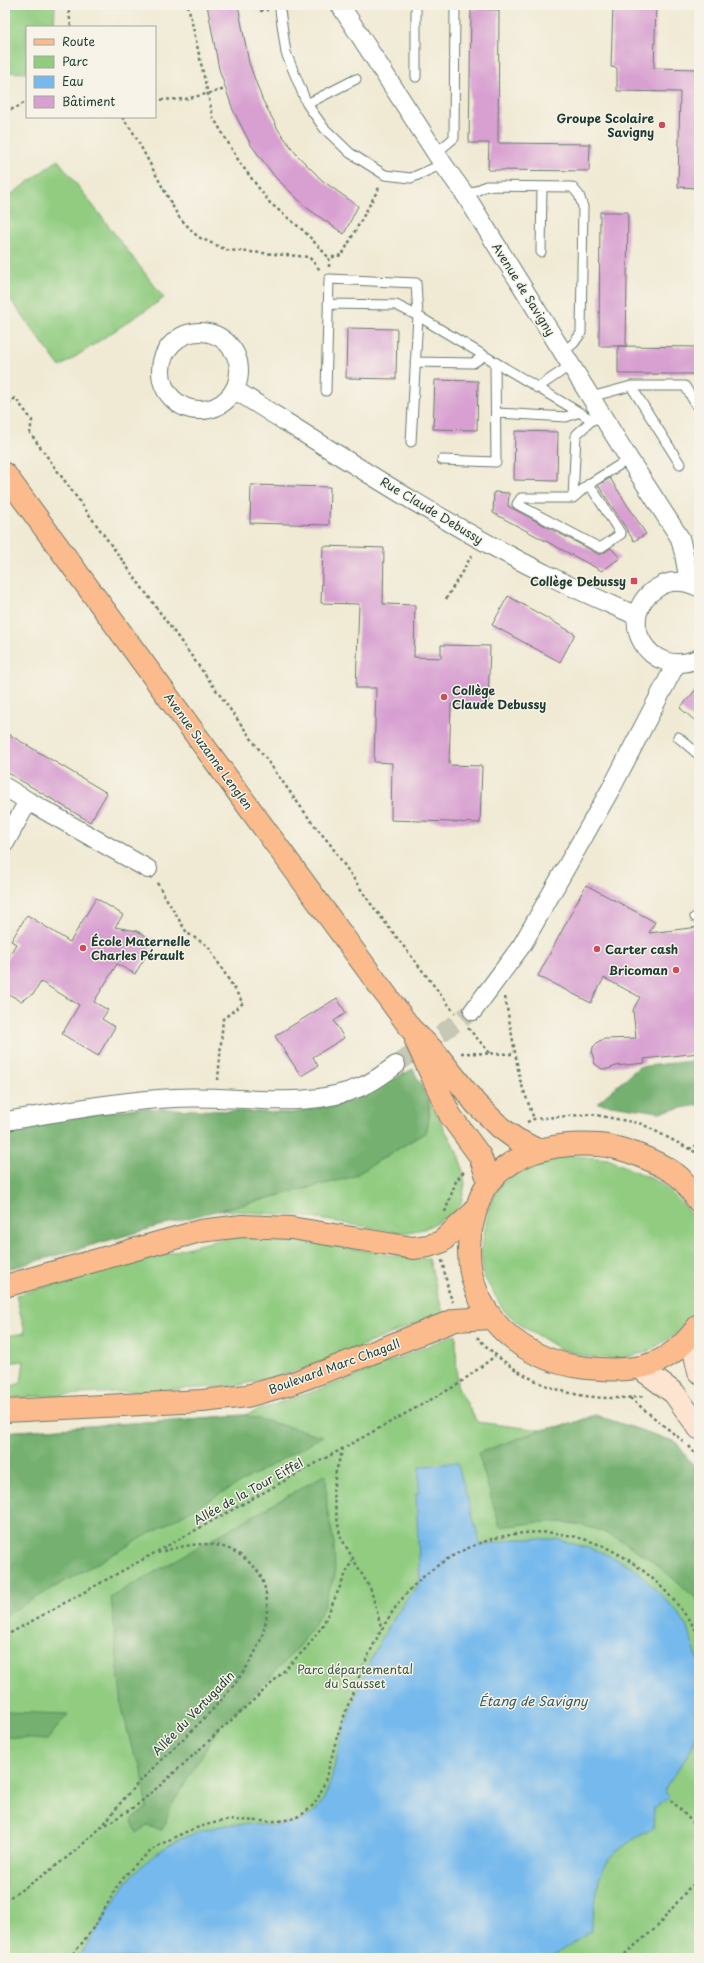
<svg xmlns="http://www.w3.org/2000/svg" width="704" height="1963" font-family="'Playpen Sans',sans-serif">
  <rect width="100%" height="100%" fill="#f7f3e8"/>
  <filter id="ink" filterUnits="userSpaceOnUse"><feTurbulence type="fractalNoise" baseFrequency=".025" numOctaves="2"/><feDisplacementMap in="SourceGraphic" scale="8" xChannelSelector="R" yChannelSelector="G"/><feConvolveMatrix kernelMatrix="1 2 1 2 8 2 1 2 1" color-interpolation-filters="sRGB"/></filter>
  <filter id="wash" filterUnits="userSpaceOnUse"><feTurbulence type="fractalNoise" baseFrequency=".012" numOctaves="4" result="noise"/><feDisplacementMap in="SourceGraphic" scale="16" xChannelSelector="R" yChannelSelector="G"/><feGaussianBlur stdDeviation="0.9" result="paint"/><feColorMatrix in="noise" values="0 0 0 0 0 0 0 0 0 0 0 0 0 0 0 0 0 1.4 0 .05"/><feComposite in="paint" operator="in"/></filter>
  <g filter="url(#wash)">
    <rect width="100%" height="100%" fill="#f0ead4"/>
    <!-- green -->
    <path fill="#91cc81" stroke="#58845a" d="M 7,5 L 55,5 L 54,27 L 27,27 L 27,73 L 5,72 L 5,9 L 7,9 Z
      M 58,160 L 164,298 L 60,367 L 5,292 L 5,199 Z
      M 428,1099 L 460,1157 L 465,1184 L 461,1204 L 456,1212 L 424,1229 L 404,1233 L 300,1216 L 222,1210 L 352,1177 L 426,1132 L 430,1115 Z
      M 563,1155 L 608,1159 L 661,1183 L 683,1204 L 697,1223 L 699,1230 L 699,1303 L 676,1334 L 647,1352 L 619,1359 L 588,1357 L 558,1348 L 522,1326 L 504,1311 L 484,1277 L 481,1251 L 489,1207 L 501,1184 L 526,1168 Z
      M 235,1236 L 296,1239 L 389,1255 L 429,1259 L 443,1313 L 301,1370 L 236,1386 L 5,1398 L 5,1388 L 21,1383 L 24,1361 L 5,1363 L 5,1336 L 25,1333 L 16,1295 L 194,1246 Z
      M 456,1334 L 457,1385 L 477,1422 L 541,1430 L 571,1424 L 595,1415 L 676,1442 L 699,1474 L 699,1958 L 5,1958 L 5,1432 L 244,1415 L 349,1379 Z"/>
    <!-- forest -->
    <path fill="#74b06f" stroke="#4a7652" d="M 699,1060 L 699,1105 L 659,1112 L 597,1103 L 639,1067 Z
      M 413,1069 C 425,1094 434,1103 426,1132 L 352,1177 L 180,1220 L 5,1270 L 5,1128 L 136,1108 L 292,1113 L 351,1101 Z
      M 244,1415 L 323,1436 L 5,1615 L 5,1432 Z
      M 595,1415 L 676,1442 L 699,1474 L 699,1601 C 655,1563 614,1522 552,1522 C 535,1522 517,1525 500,1527 L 478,1453 L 541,1430 L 571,1424 Z
      M 326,1474 L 327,1508 L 334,1543 L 335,1575 L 320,1615 L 301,1643 L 268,1680 L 218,1728 L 171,1807 L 162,1830 L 147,1826 L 136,1833 L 132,1820 L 147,1807 L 141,1765 L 133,1753 L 122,1708 L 111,1597 Z
      M 5,1712 L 68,1714 L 47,1740 L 7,1737 L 5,1739 Z"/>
    <!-- water -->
    <path fill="#76b9ec" stroke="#4a7b90" d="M 457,1462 L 481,1546 L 516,1539 L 557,1539 L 601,1552 L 633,1567 L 675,1609 L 686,1625 L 699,1662 L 699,1728 L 691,1749 L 664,1791 L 670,1797 L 654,1808 L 653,1828 L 629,1842 L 610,1857 L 599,1878 L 591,1931 L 550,1958 L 76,1958 C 95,1938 106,1912 121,1890 C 134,1871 155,1852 175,1842 C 194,1832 220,1824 242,1824 C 269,1824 295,1832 316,1810 C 331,1794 335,1760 341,1739 C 358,1687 382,1623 420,1584 L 416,1493 L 419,1493 L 419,1467 Z"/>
    <g id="blocks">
      <!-- building -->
      <path fill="#d8a0d1" d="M 207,5 L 238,5 L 249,63 L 262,99 L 279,131 L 297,155 L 323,181 L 358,206 L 344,234 L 307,208 L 275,177 L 251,145 L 233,110 L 219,69 Z
        M 613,5 L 656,5 L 654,68 L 699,69 L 699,188 L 678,187 L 680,92 L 617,91 L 617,68 L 611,67 Z
        M 471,9 L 499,10 L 498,143 L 590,144 L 589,171 L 488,170 L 489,143 L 469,143 Z
        M 600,212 L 628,212 L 626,346 L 599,346 Z
        M 347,328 L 397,329 L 396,379 L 346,378 Z
        M 618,346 L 699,347 L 699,374 L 618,374 Z
        M 435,380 L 478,381 L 477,430 L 433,429 Z
        M 515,431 L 558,432 L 557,481 L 514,480 Z
        M 610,478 L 646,534 L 634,541 L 598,485 Z
        M 251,485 L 330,487 L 329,525 L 250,523 Z
        M 494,492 L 509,493 L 508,506 L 600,555 L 611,548 L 620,558 L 602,571 L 493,513 Z
        M 323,546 L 384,548 L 383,604 L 415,605 L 414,657 L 441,658 L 441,645 L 490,646 L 488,705 L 451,704 L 449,765 L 482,766 L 480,823 L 391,820 L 392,763 L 374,762 L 376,688 L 356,688 L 359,604 L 321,603 Z
        M 508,596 L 575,634 L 560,662 L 492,625 Z
        M 699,686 L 699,724 L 680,708 Z
        M 5,732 L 107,793 L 90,822 L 5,771 Z
        M 586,885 L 655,922 L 649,933 L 699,927 L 699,1053 L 644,1059 L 645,1063 L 616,1066 L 608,1069 L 602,1069 L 595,1064 L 592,1053 L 593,1047 L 599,1041 L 605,1039 L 636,1038 L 633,1010 L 640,997 L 604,978 L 591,1003 L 538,976 Z
        M 96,898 L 123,915 L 115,927 L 137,931 L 155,941 L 135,974 L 117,964 L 94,1002 L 108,1010 L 102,1019 L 115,1027 L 98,1056 L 62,1034 L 79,1005 L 41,982 L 34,993 L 21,1001 L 5,992 L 5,963 L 16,944 L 11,941 L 27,915 L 70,942 Z
        M 337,998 L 346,1013 L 334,1021 L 344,1038 L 313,1057 L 318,1066 L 301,1076 L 275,1036 Z"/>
    </g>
  </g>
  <g filter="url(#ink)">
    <use href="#blocks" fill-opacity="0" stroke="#687a6c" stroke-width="1"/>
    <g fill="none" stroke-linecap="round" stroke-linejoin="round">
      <!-- minor-tunnel -->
      <path stroke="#c6c7b4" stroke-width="18" stroke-dasharray="18 9" stroke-linecap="butt" d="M 396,1065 L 473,1011"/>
      <defs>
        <path id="service" d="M 281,5 L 280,10 L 286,53 L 307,104 L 324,128 L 350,153 L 385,175 L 411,178 L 443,164
          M 416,5 L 416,77
          M 307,104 L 356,79
          M 436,153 L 454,138 L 455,5
          M 466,196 L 486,186 L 572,187 L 579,195 L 583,207 L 581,333 L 574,343 L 563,352
          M 541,252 L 542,187
          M 328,304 L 396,305 L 418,316 L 411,442
          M 415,362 L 473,363 L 484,356
          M 631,386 L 680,464
          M 537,388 L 571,365
          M 326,391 L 329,279 L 416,283 L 418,316 L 592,420 L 603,417
          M 591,397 L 631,386 L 685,386 L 699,410
          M 497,413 L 566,417 L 579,412
          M 442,460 L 496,462 L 495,364
          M 589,484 L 621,534 L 600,548 L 517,504 L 521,498 L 573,498 Z
          M 589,484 L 629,459
          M 573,498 L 576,435 L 592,420
          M 678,737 L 699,755
          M 695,917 L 699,916"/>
        <path id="minor" d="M 340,5 L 443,164 L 466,196 L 629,459 L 680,538 L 684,554 L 689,582
          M161 371a39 39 0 1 1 78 0a39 39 0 1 1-78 0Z
          M 235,390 C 336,453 437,520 544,573 C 574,589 606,602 637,616
          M 698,587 C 685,581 670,579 657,588 C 612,616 649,682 699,658
          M 5,787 L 28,801 L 5,843
          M 28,801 L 148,869
          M 473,1011 L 522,945 L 613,785 L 676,664
          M 5,1121 C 61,1112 117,1101 174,1098 C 236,1094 305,1112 363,1086 C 375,1081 386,1072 396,1065"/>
        <path id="secondary" d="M 691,1337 L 699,1372
          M 640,1368 L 674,1393 L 699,1428"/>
        <path id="primary" d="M 5,474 L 411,1029 L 435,1052 L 476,1104 L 501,1128 L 516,1139 L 537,1150
          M 416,1041 L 450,1115 L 480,1156 L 489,1182
          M 699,1202 C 693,1194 685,1181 677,1175 C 657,1161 623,1147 599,1145 C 558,1142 518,1150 490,1181 C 481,1190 476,1209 473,1221 C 453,1298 511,1361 587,1368 C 637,1373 668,1368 699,1325"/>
        <path id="trunk" d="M 5,1286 L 200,1231 L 242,1226 L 291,1228 L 413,1248 L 428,1246 L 441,1242 L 476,1210
          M 5,1411 L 202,1401 L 247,1396 L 287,1385 L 331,1369 L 455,1320 L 491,1318"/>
      </defs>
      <!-- service casing -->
      <use href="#service" stroke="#687a6c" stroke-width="11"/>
      <!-- minor casing -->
      <use href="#minor" stroke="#687a6c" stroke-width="20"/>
      <!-- secondary casing -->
      <use href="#secondary" stroke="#687a6c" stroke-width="24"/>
      <!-- primary casing -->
      <use href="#primary" stroke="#687a6c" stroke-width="24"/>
      <!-- trunk casing -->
      <use href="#trunk" stroke="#687a6c" stroke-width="24"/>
      <!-- path -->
      <path stroke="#687a6c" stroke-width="2.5" stroke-dasharray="3 3" stroke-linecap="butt" d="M 68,5 L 71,27
        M 188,5 L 213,117 L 240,163 L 270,203 L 305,232 L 329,258
        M 260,5 L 260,11 L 268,10
        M 155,100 L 186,99 L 226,89
        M 5,111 L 16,108 L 27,101
        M 122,117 L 133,132 L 178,216 L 198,237 L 227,250 L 309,257 L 320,270
        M 329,267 L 329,258 L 342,255 L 380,186
        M 5,399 L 9,404 L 15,398 L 32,420 L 30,433 L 311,821 L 330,844 L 371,904 L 455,1013
        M 446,599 L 472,555
        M 157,883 L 187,933 L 208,946 L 243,1003 L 223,1019 L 218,1080
        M 505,997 L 520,1080 L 534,1119
        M 468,1028 L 490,1053
        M 461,1053 L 514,1054
        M 527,1122 L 534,1119 L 591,1114 L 642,1124 L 699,1154
        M 689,1149 L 699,1144
        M 445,1212 L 456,1181 L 465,1170
        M 442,1260 L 449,1293 L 453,1302
        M 477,1337 C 522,1385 579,1405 644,1396
        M 630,1398 L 684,1442
        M 689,1446 L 699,1459
        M 343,1448 L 336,1471 L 333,1493 L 340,1536 L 371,1590 L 382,1630
        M 5,1636 L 457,1385 L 495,1356
        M 671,1800 L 699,1829
        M 101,1828 L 137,1805 L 165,1781 L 271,1684 L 307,1647 L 323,1625 L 352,1560
        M 5,1900 C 36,1882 74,1854 99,1829 C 110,1818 118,1805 128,1794 C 136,1785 145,1776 153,1768 C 196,1724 277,1662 266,1594 C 264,1582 260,1571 250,1563 C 221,1536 192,1543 157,1553
        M 69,1958 C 85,1941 97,1923 108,1903 C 112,1897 114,1890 119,1884 C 132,1866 149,1850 169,1840 C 186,1831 205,1824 224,1821 C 253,1817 291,1831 313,1805 C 325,1792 332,1752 338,1734 C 352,1692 368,1649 393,1611 C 428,1559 492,1527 554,1533 C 618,1540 667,1583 699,1635
        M 620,1958 L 657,1927 L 688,1889 L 699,1880"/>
      <!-- service -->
      <use href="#service" stroke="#fff" stroke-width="9"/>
      <!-- minor -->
      <use href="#minor" stroke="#fff" stroke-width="18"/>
      <!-- secondary -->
      <use href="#secondary" stroke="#fde4d1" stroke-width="22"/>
      <!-- primary -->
      <use href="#primary" stroke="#fbbb8d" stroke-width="22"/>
      <!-- trunk -->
      <use href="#trunk" stroke="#fbbb8d" stroke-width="22"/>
    </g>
  </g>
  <!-- markers -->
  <g fill="#d1495b" stroke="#f7f3e8" stroke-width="1.5">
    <circle cx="662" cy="125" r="4"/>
    <rect x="630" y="577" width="8" height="8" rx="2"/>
    <circle cx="444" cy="697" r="4"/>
    <circle cx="83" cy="948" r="4"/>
    <circle cx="597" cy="949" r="4"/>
    <circle cx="676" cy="970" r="4"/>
  </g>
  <g text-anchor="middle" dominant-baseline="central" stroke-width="3" stroke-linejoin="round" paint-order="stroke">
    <!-- poi labels -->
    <g font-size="12" font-weight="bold" fill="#1f3d34" stroke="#f7f3e8" text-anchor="end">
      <text x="654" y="118">Groupe Scolaire<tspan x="654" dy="14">Savigny</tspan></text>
      <text x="626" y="581">Collège Debussy</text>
      <text x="452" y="690" text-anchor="start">Collège<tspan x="452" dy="14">Claude Debussy</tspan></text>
      <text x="91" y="941" text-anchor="start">École Maternelle<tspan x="91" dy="14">Charles Pérault</tspan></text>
      <text x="605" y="949" text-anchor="start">Carter cash</text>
      <text x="668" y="970">Bricoman</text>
    </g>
    <!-- street labels -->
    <g font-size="12" fill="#1f3d34" stroke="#f7f3e8">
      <text transform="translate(524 289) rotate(58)">Avenue de Savigny</text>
      <text transform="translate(432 510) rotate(31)">Rue Claude Debussy</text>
      <text transform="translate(209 751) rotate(54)">Avenue Suzanne Lenglen</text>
      <text transform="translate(334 1366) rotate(-20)">Boulevard Marc Chagall</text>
      <text transform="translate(248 1491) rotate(-29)">Allée de la Tour Eiffel</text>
      <text transform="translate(193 1713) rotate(-46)">Allée du Vertugadin</text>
    </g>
    <!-- park labels -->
    <g font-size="12" fill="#365a43" stroke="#f7f3e8">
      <text x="355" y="1669">Parc départemental<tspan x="355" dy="14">du Sausset</tspan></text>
    </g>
    <!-- water labels -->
    <g font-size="13" font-style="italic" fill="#355c62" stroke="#f7f3e8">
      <text x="533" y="1700">Étang de Savigny</text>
    </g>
  </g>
  <!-- margin -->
  <rect width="704" height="1963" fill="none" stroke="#f7f3e8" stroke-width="20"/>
  <!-- legend -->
  <rect x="26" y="26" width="130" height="92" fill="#f7f3e8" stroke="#a1aaa0"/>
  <rect x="34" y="39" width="20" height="6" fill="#fbbb8d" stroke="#a1aaa0"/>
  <text x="62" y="46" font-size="12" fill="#1f3d34">Route</text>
  <rect x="34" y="56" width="20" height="12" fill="#91cc81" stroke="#a1aaa0"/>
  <text x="62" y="66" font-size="12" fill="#1f3d34">Parc</text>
  <rect x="34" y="76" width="20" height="12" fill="#76b9ec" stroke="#a1aaa0"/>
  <text x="62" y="86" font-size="12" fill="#1f3d34">Eau</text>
  <rect x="34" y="96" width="20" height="12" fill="#d8a0d1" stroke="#a1aaa0"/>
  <text x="62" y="106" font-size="12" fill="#1f3d34">Bâtiment</text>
</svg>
